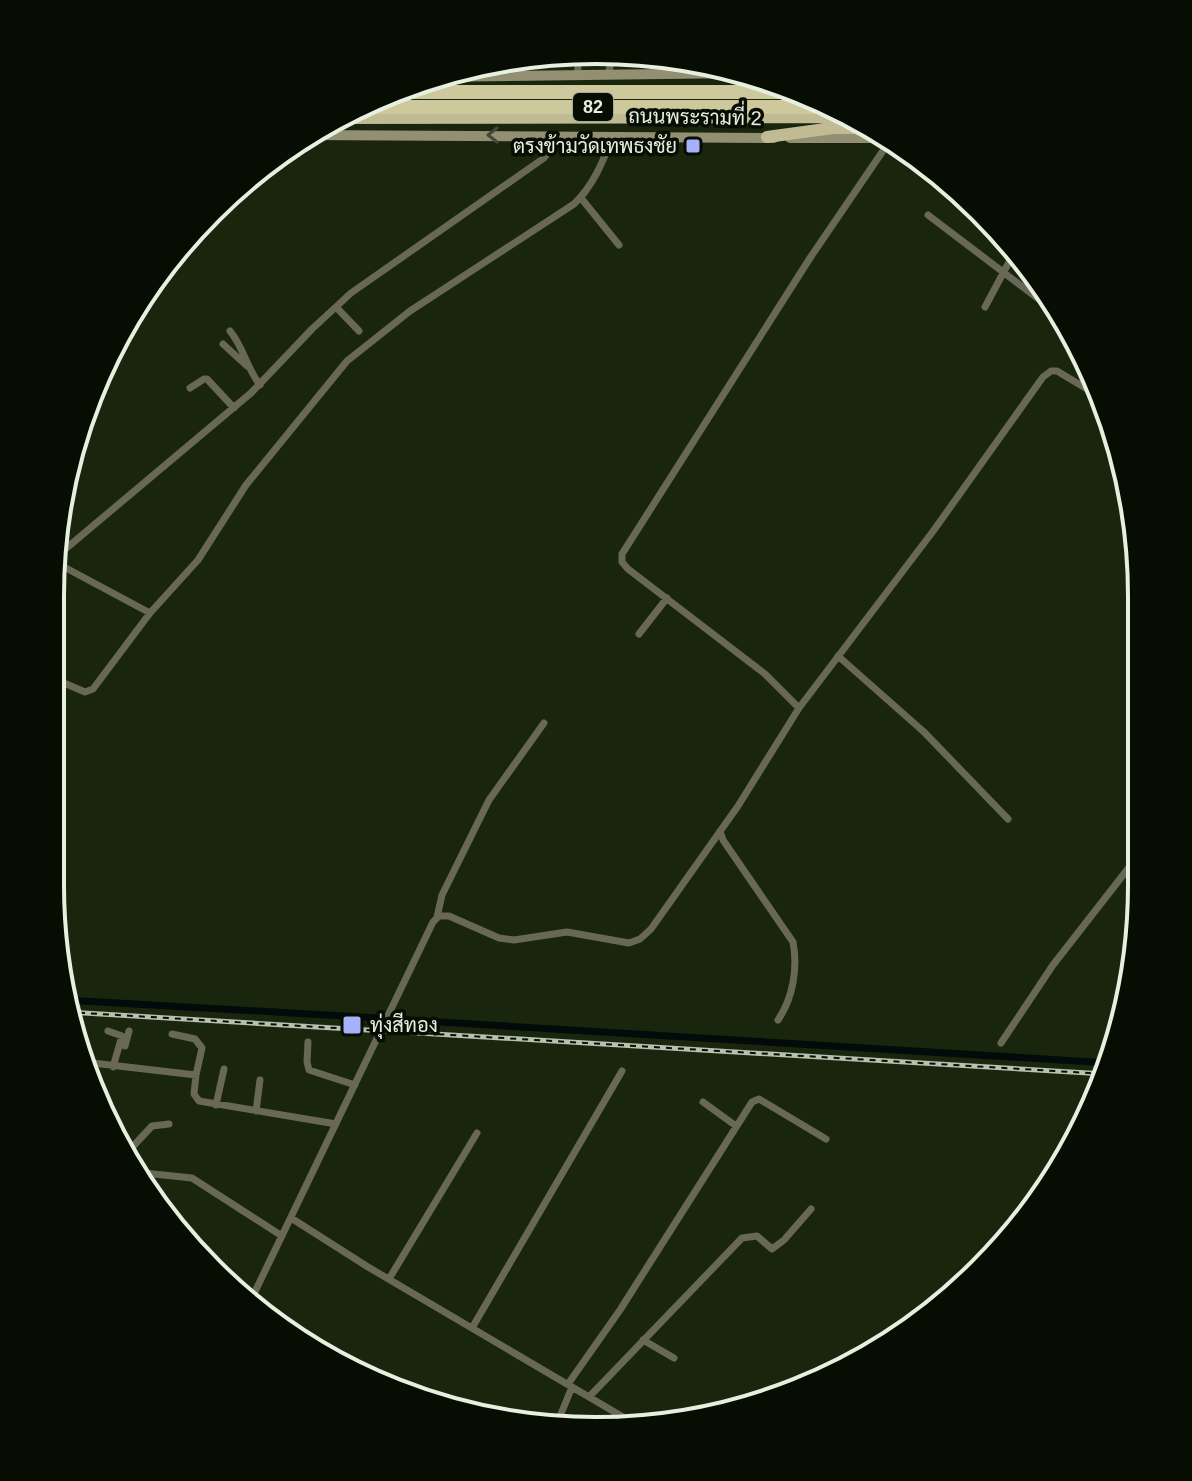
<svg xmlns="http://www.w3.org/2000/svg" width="1192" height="1481" font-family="Arial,Sarabun,sans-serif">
  <rect width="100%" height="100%" fill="#19260d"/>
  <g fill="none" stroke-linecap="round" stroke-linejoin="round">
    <!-- canal -->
    <path stroke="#000b0a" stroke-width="7" d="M 65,1000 L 378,1018
      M 391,1019 L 1110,1063"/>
    <!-- minor -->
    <path stroke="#696755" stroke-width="7" d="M 576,52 L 578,69 L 576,76
      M 608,74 L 614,53
      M 581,198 L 619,245
      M 928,215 L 1061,316
      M 336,307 L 359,331
      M 985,307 L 1016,249
      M 230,331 C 244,348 246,367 260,385
      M 223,344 L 247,366
      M 190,388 L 204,379 L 207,379 L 234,408
      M 63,551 L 251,393 L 312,329 L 351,293 L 544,158 L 560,137
      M 51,560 L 150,613 L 198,560 L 246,485 L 347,361 L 410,311 L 574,204 C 594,185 603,161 613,136
      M 639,634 L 667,598
      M 838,656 L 924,732 L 1008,819
      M 51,702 L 64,683 L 85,692 L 93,689 L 150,613
      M 799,708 L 765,674 L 628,569 L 622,562 L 622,554 L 810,258 L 891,139
      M 720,831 L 723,840 L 793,942 C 798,968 793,998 778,1020
      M 437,917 L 442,895 L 489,800 L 544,723
      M 108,1031 L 122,1036 L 113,1067
      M 172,1034 L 195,1039 L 202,1048 L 196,1075
      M 308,1042 L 307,1062 L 309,1070 L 355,1085
      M 1001,1043 L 1053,965 L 1141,852
      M 125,1046 L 129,1031
      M 84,1062 L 196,1075 L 194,1094 L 199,1101 L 336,1124
      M 703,1102 L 736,1126
      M 216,1105 L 224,1069
      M 256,1111 L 260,1080
      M 123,1157 L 152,1126 L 169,1124
      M 134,1172 L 192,1178 L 282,1236
      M 291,1218 L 368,1267 L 640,1427
      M 389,1279 L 477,1133
      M 250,1302 L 433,922 L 439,916 L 449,916 L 499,938 L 514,940 L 567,932 L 629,943 L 640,939 L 651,929 L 738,806 L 799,708 L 934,530 L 1043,377 L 1051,371 L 1057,371 L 1102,398
      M 472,1328 L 622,1071
      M 643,1340 L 674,1358
      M 568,1384 L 620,1310 L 752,1102 L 759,1099 L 826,1139
      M 589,1397 L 742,1238 L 757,1236 L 772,1249 L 784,1240 L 811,1209
      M 556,1426 L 572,1387"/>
    <!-- secondary -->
    <path stroke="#928f72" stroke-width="10" d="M 434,77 L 744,73
      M 308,135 L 774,138
      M 790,138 L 890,138"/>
    <!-- trunk -->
    <path stroke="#c0bb92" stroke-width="12" d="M 336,118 L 856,117
      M 767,137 L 833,128 L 875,128"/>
    <!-- motorway -->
    <path stroke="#cec99c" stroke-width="14" d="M 353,107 L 834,107"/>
    <defs>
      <path id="rail" d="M 67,1012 L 1105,1074"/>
    </defs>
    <!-- rail casing -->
    <use href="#rail" stroke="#b8c1af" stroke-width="5"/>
    <!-- rail -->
    <use href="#rail" stroke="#080d04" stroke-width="2" stroke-dasharray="6" stroke-linecap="butt"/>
    <!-- motorway-bridge -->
    <path stroke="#cec99c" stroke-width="14" d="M 393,92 L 800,92"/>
  </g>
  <!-- one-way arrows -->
  <defs><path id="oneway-chevron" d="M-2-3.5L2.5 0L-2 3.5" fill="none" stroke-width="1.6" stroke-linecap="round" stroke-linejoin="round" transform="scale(2)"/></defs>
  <use stroke="#464835" href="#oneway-chevron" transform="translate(493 135) rotate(-180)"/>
  <!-- markers -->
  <g fill="#a6b1fc" stroke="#080d04" stroke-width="3">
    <rect x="685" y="138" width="16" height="16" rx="4"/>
    <rect x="342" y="1015" width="20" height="20" rx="4"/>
  </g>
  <g text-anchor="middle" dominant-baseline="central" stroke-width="7" stroke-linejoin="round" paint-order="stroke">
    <!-- shield labels -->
    <rect fill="#080d04" stroke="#a4ac9e" stroke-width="2" x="573" y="93" width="40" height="28" rx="6"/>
    <g font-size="18" font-weight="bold" fill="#e7f0e0">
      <text x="593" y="107">82</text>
    </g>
    <!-- street labels -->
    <g font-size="20" fill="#e7f0e0" stroke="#080d04">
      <text transform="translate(695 117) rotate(1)">ถนนพระรามที่ 2</text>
    </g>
    <!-- poi labels -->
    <g font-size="20" fill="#e7f0e0" stroke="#080d04" text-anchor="end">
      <text x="677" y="146">ตรงข้ามวัดเทพธงชัย</text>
      <text x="370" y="1025" text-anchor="start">ทุ่งสีทอง</text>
    </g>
  </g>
  <!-- crop -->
  <path d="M0 0H1192V1481H0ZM596 64H596A532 532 0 0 1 1128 596V885A532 532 0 0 1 596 1417H596A532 532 0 0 1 64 885V596A532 532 0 0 1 596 64Z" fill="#080d04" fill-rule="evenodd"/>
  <path fill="none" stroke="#e7f0e0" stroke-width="4" d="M596 64H596A532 532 0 0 1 1128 596V885A532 532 0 0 1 596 1417H596A532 532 0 0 1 64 885V596A532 532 0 0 1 596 64Z"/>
</svg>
